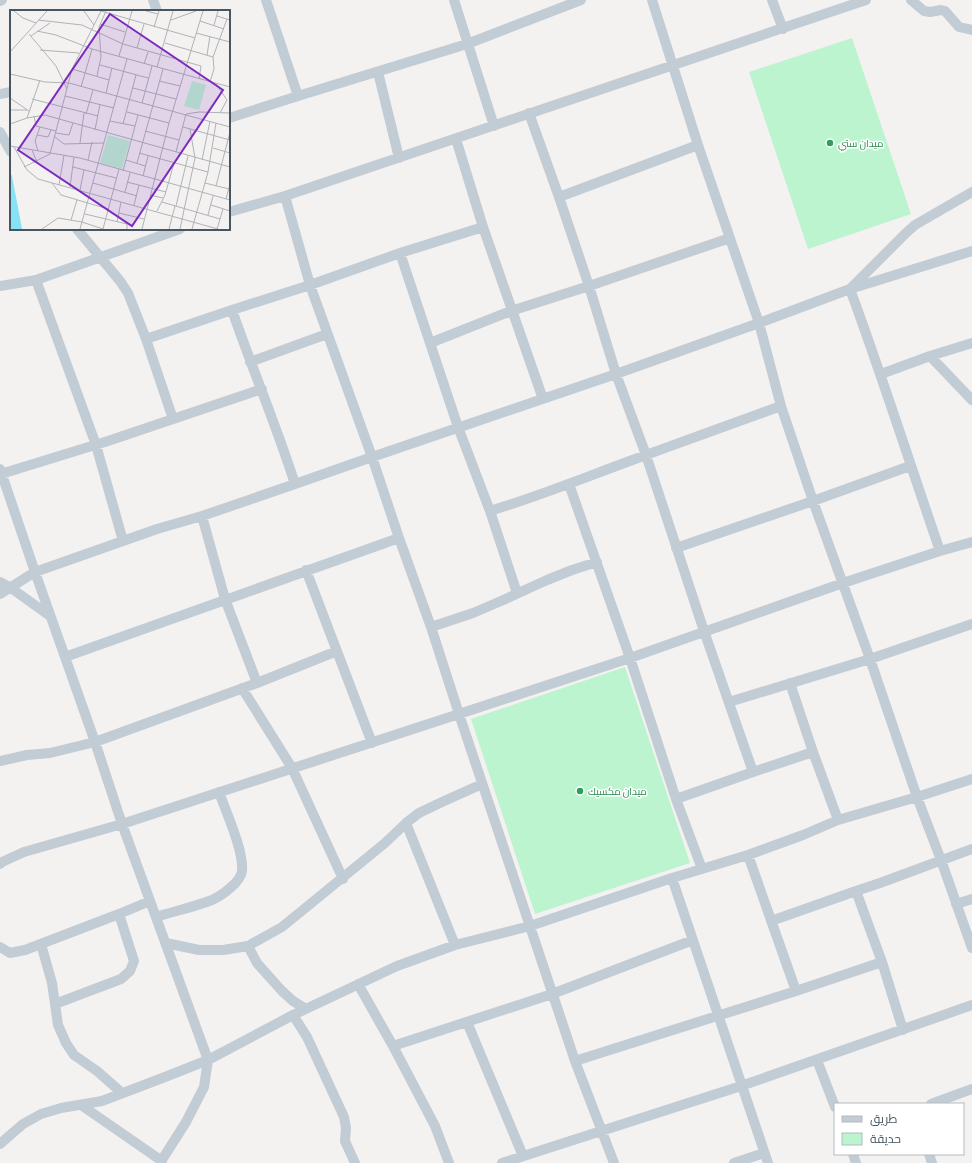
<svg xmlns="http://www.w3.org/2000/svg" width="972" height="1163" font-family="Barlow,Cairo,sans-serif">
  <rect width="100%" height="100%" fill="#f4f1f1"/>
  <!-- green -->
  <path fill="#bdf4d0" d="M 852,38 L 911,214 L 808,249 L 749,72 Z
    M 625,667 L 690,863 L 535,914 L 471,719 Z"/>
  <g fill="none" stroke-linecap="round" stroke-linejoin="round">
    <!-- street -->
    <path stroke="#c1ccd4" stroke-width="10" d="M 153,0 L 157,11
      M 266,0 L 298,96
      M 454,0 L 494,126
      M 652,0 L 698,145 L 759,323 L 781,406 L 813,501 L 870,659 L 917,797 L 941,860 L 972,948
      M 772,0 L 783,29
      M 911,0 L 924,11 L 930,12 L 941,10 L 945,11 L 959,27 L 972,30
      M 0,1 L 2,0
      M 378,72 L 399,158
      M 0,94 L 11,92
      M 529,113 L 559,197 L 589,286 L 616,374 L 646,455 L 704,631 L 753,772
      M 229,118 L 298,96 L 467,44 L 581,0
      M 0,132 L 11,152
      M 456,139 L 483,227 L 543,399
      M 285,196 L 310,285 L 372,457 L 399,538 L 431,627 L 459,714 L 575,1061 L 614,1163
      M 559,197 L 698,145
      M 229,212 L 285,196 L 866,0
      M 77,229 L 120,281 L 128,293 L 146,339 L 173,419
      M 400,253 L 458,427 L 490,511 L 517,593
      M 36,280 L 96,445 L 123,541
      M 0,286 L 36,280 L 180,229
      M 232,310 C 252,368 276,425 295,484
      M 146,339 L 232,310 L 310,285 L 400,253 L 483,227
      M 430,343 L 511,311 L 589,286 L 730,238
      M 930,356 L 972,400
      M 250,362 L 327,334
      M 881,374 L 930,356 L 972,343
      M 0,469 L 35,572 L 95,742 L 122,824 L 208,1060 L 204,1087 L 186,1122 L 160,1163
      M 1,474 L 108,441 L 262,389
      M 569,484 L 630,658 L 676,799 L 702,869
      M 490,511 C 536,497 581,479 627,462 C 678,443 729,425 781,406
      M 202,516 L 225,599 L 257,683
      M 676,548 L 813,501 L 910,466
      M 940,551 C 910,464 882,376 850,289 L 906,233 L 915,225 L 972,192
      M 306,570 L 372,743
      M 0,582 L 11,588 L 50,616
      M 0,594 L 35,572 L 157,529 L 202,516 L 295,484 L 372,457 L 616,374 L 759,323 L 850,289 L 972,251
      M 431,627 L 473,613 L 501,601 L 547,580 L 572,570 L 597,562
      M 65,657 L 399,538
      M 790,683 L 813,752 L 838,820
      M 242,688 L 292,768 L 343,879
      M 729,702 L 870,659 L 972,624
      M 0,761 L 27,755 L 50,753 L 95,742 L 257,683 L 337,651
      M 676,799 L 753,772 L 813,752
      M 406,823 L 455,945
      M 748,855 L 796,991
      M 0,864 L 2,862 L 24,852 L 122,824 L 459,714 L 630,658 L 843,583 L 940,551 L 972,542
      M 672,878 L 768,1163
      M 856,891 L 882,962 L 903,1030
      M 956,904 L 972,899
      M 156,917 C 175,911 194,907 212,900 C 221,896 241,882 242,871 C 244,851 226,812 219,792
      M 771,921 L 856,891 L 880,883 L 972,849
      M 166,943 L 199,950 L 223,950 L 248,946 L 282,927 L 385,843 L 406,823 L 419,813 L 442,802 L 482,784
      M 41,944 L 52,983 L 58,1025 L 66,1043 L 74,1055 L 97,1071 L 122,1093
      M 248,946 L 257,963 L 282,991 L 293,1001 L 306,1009
      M 0,947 L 10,953 L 25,950 L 119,914 L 150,901
      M 358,984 L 393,1046 L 435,1126 L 449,1163
      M 55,1004 L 121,979 L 130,971 L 134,961 L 119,914
      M 293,1015 L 307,1037 L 344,1117 L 346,1128 L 345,1141 L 355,1163
      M 467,1022 L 523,1156
      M 393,1046 L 552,994 L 693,940
      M 817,1060 L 835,1107
      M 575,1061 L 796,991 L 882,962
      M 931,1104 L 972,1089
      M 81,1105 L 162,1161
      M 0,1144 L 23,1124 L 41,1114 L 61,1108 L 102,1101 L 165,1077 L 208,1060 L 293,1015 L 397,966 L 455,945 L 530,926 L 672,878 L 748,855 L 803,835 L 838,820 L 917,797 L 972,779
      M 853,1154 L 856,1163
      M 929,1154 L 932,1163
      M 502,1163 L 741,1086 L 972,1005
      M 734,1163 L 764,1153"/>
  </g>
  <!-- markers -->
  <g fill="#2e9e5b" stroke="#fff" stroke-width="1.5">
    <circle cx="830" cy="143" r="4"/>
    <circle cx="580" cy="791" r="4"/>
  </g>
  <g text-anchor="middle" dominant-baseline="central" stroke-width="3" stroke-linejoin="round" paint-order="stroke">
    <!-- leisure labels -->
    <g font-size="10" fill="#27864d" stroke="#fff" text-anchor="start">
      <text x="838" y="143">ميدان ستي</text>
      <text x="588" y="791">ميدان مكسيك</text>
    </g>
  </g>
  <!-- overview -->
  <g transform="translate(10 10)">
    <rect width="220" height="220" fill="#f4f1f1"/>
    <path d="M 182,71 L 196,75 L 189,100 L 174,96 ZM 98,125 L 120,131 L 112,159 L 90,153 Z" fill="#bdf4d0"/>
    <path d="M 0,162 L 2,166 L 12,219 L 0,219 Z" fill="#86e2f5"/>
    <path fill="none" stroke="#afb3b7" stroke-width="1" d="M 4,1 L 13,8 L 26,13M 74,1 L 84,15M 91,1 L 185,28M 136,1 L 148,4M 207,6 L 220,10M 28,10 L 72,15 L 113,34 L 191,56 L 189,69M 161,10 L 186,1M 190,11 L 214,19M 90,14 L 115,22M 204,15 L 208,1M 144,17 L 149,1M 27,21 L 46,25 L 82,39 L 220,77M 186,23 L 220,32M 19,24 L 46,56 L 57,79M 21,26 L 40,13M 155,33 L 203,47M 127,38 L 134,14M 30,40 L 69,43M 0,42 L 37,1M 197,45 L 200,26M 109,46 L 122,1M 134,54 L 138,42M 90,55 L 138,68M 147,57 L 163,1M 62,59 L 99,70M 0,64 L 35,72 L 59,73 L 220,117M 87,66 L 91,47 L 89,17 L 96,1M 149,71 L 170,76M 200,72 L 204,59 L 203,47 L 217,9M 206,74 L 217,90 L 210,103M 71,77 L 82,39M 123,78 L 166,89M 96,83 L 102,58M 55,86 L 104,98M 0,88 L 19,101M 22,89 L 88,106M 132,93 L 142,56M 0,100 L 17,100M 117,102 L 159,113M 76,104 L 83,80M 24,106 L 26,116 L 46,121M 17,108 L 30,70M 100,111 L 125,116M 0,114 L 17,108 L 35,105 L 220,157M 113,114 L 126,65M 173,117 L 220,130M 85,120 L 90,94M 135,121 L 169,130M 46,123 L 59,125 L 63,113M 27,125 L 38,127 L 41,120M 45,127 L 54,134 L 94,133M 70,133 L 74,103M 0,136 L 70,148 L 220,190M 4,137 L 17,160 L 28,169 L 208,219M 203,138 L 220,143M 22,140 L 27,152M 28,141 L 25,131 L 30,117M 166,142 L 176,104 L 189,102 L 220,103M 129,143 L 198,162M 78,150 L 82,132M 116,150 L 135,156M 192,150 L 200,111M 127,153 L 153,59M 14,157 L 40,144 L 62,59 L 91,1M 63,157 L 106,168M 113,161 L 128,105M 133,166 L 138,146M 117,172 L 156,182M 42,173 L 51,185 L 98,199M 83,173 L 127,186M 195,173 L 219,179M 49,175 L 54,145M 206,176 L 220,122M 60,177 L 64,147M 70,180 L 74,160M 115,182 L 120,163M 140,185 L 153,188M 216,189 L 220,174M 152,192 L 210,209M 124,195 L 129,175M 201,195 L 220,201M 166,196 L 178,146M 147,201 L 155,185 L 164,153M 109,203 L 134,209M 75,204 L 117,214 L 117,219M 198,205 L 203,186M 61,210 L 67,190M 107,212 L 111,192M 32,219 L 48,208 L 72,212 L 93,219M 70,219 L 117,49M 93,219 L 109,159M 132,219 L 159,113 L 193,1M 159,219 L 165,196M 170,219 L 185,148 L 180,119M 182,219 L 198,162 L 206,113M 207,219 L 213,199"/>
    <path fill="#7b2cbf" fill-opacity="0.15" stroke="#7b2cbf" stroke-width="2" d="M 100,4 L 213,80 L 122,216 L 8,140 Z"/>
    <rect width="220" height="220" fill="none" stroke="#475661" stroke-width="2"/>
  </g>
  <!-- legend -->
  <rect x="834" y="1103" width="130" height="52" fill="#ffffff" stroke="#b5bbc0"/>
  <rect x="842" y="1116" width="20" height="6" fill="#c1ccd4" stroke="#b5bbc0"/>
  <text x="870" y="1123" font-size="12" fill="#475661">طريق</text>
  <rect x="842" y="1133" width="20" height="12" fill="#bdf4d0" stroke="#b5bbc0"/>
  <text x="870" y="1143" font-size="12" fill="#475661">حديقة</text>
</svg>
